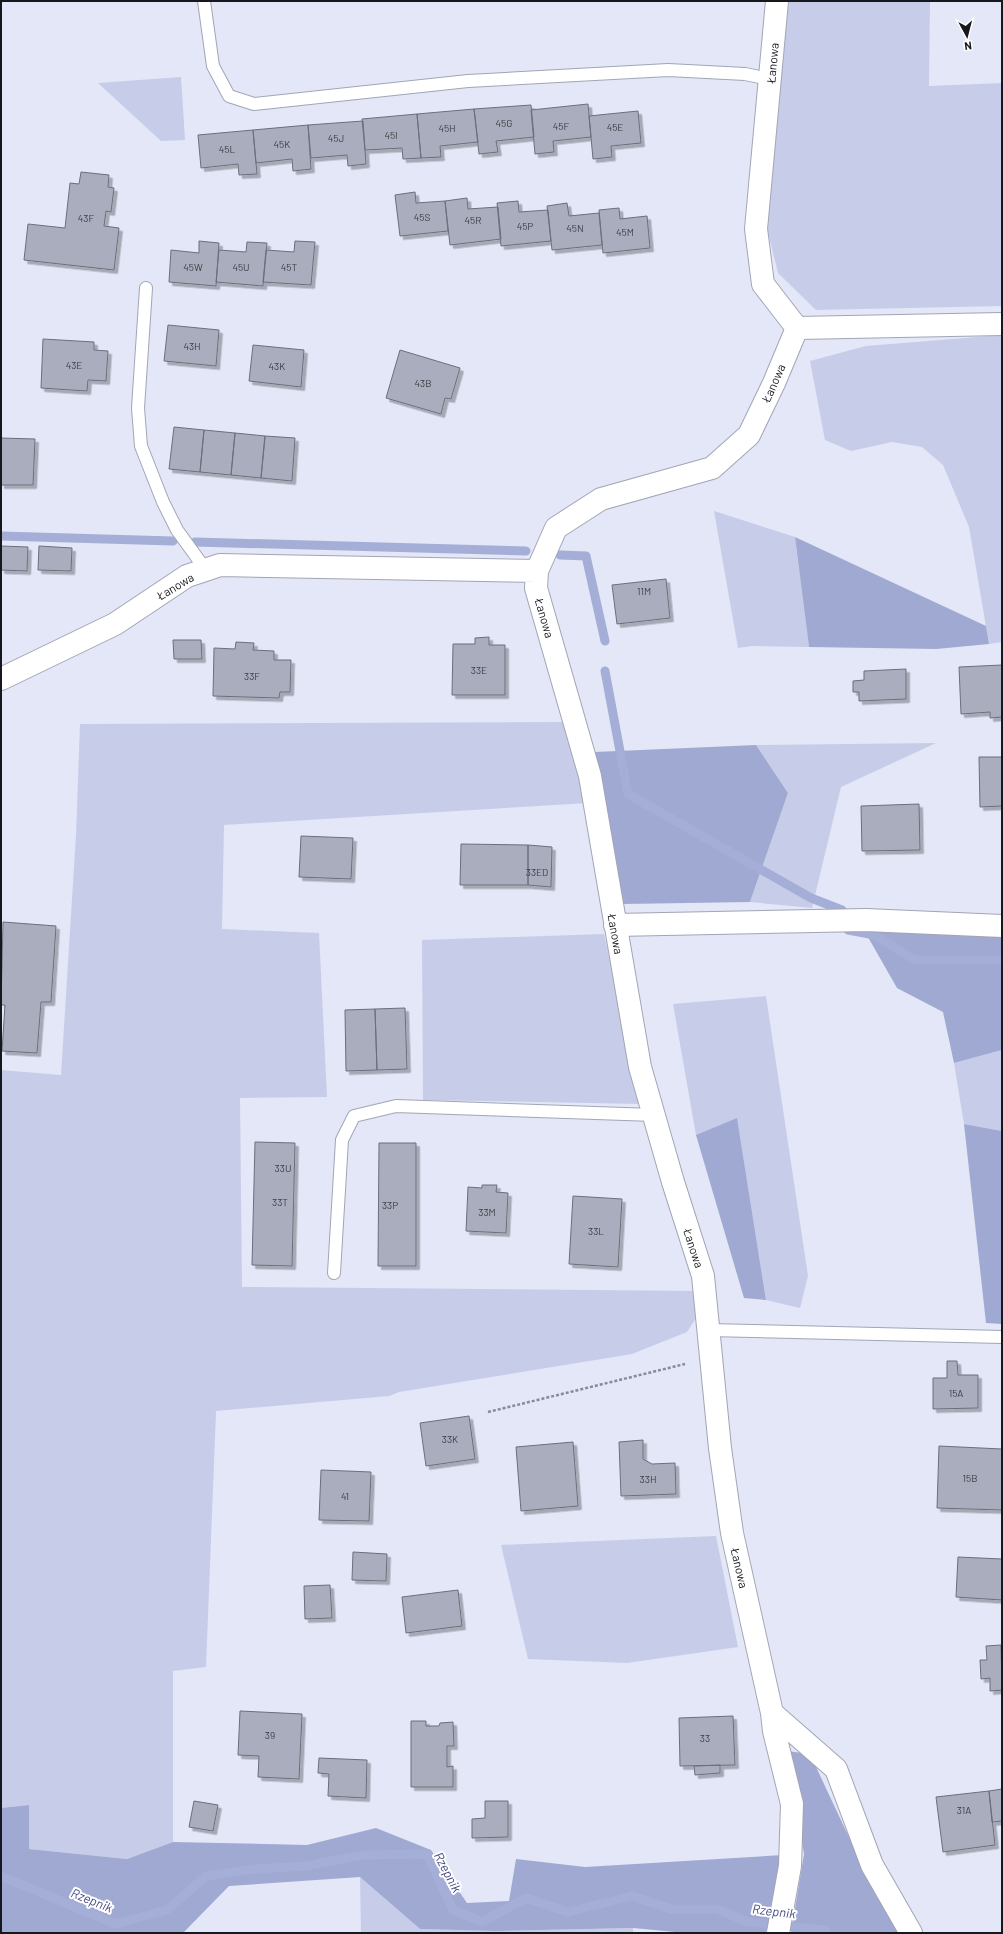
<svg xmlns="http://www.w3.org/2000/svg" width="1003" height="1934" font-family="Barlow,sans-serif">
  <defs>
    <filter id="shadow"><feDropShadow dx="3.5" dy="3.5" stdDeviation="0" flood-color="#0004"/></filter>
  </defs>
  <rect width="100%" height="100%" fill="#e3e7f7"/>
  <!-- green -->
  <path fill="#c7cde9" d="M 789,1 L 930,1 L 929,86 L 1002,83 L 1002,306 L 816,310 L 778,273 L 767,228 L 779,90 Z
    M 181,77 L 185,140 L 161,141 L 98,83 Z
    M 1002,335 L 1002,642 L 989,644 L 969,527 L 943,465 L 922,447 L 892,442 L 851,451 L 825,440 L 810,361 L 866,346 Z
    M 714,511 L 795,537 L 809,647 L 752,646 L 738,648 Z
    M 568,722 L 588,803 L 224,825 L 222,929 L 319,933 L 327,1097 L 240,1098 L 242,1287 L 698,1291 L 698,1315 L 687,1332 L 632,1354 L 399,1392 L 389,1396 L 216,1411 L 206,1667 L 173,1671 L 173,1842 L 127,1859 L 29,1849 L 29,1805 L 1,1808 L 1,1070 L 61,1075 L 76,835 L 80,724 Z
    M 936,743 L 841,787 L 812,908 L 750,902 L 788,793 L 756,745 Z
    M 604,934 L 642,1104 L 423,1100 L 422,940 Z
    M 766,996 L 808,1276 L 800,1308 L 766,1300 L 737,1119 L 696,1135 L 673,1004 Z
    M 1002,1050 L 1002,1131 L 964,1124 L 954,1063 Z
    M 716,1536 L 738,1647 L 627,1663 L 528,1659 L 501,1545 Z
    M 360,1877 L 420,1929 L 495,1931 L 633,1928 L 633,1933 L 361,1933 Z"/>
  <!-- forest -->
  <path fill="#a0a9d2" d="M 795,537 L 986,626 L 989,644 L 936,649 L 809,647 Z
    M 756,745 L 788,793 L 750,902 L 623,904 L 595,752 Z
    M 864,930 L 1002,935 L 1002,1050 L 954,1063 L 943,1012 L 897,988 Z
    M 737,1118 L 766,1300 L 744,1298 L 696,1135 Z
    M 964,1124 L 1002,1131 L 1002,1324 L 986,1323 Z
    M 787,1751 L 810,1754 L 846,1831 L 900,1933 L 791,1933 L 804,1854 Z
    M 29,1805 L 29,1849 L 127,1859 L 173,1842 L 307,1845 L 376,1828 L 431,1850 L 467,1903 L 509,1901 L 516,1859 L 585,1867 L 783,1855 L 766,1933 L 686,1933 L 633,1928 L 495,1931 L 420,1929 L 360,1877 L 229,1886 L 183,1933 L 1,1933 L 1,1808 Z"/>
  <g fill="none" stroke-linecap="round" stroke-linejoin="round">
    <!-- stream -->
    <path stroke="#a5aed7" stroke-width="9" d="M 1,536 L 173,541
      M 195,542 L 526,551
      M 560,555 L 586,556 L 605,641
      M 605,671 L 628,794 L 811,898 L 842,910
      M 848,930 L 875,935 L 914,960 L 1002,960
      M 1,1876 L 115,1924 L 167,1910 L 206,1876 L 256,1869 L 306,1866 L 362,1855 L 427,1854 L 453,1910 L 482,1922 L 526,1898 L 568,1912 L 632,1896 L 671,1909 L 717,1909 L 748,1922 L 825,1930 L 827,1933"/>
  </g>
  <!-- building -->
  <path fill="#aaadbd" stroke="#6b6e7c" filter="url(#shadow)" d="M 588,104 L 591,137 L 553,141 L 554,152 L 535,154 L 531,110 Z
    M 531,105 L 534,137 L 496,141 L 498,152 L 479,154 L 474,109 Z
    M 474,109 L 478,142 L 440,146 L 441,157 L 421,158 L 417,114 Z
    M 638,111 L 641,143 L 611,146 L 612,157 L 593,159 L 589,116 Z
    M 417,114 L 421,158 L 403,159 L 402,148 L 365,150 L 362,119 Z
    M 363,121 L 366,164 L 348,166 L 347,155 L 311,158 L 308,125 Z
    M 308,125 L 311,169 L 293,171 L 292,159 L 256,163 L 253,130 Z
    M 253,130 L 257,174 L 239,175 L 238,164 L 201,168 L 198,135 Z
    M 81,172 L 109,175 L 108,187 L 114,188 L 111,212 L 106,211 L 104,226 L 119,228 L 114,270 L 24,260 L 28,224 L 65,228 L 70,183 L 79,184 Z
    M 415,192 L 416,203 L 445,201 L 448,231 L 400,236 L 395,195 Z
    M 467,198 L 468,209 L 498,207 L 501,239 L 450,245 L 445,201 Z
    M 518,201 L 519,212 L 548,210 L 551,241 L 501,246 L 497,203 Z
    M 567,203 L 569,216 L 599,213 L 602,245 L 552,250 L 547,206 Z
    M 619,208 L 620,219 L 647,216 L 650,248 L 603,253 L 599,210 Z
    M 199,241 L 219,243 L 216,286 L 169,282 L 171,250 L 199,253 Z
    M 295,241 L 315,242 L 311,285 L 263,282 L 266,250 L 294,252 Z
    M 247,242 L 267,243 L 263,286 L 216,282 L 219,250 L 246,252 Z
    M 168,325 L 219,330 L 216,366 L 164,361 Z
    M 43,339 L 94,342 L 94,350 L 108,351 L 106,381 L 88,380 L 87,391 L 41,388 Z
    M 253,345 L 304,350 L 301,387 L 249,381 Z
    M 400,350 L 460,368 L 451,399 L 445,398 L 441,414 L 386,398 Z
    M 174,427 L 204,430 L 200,472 L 169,469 Z
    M 204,430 L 235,433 L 231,475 L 200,472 Z
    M 235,433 L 265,436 L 261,478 L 231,475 Z
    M 265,436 L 295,438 L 292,481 L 261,478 Z
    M 1,438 L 35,439 L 33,485 L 1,485 Z
    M 1,546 L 28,547 L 27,571 L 1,570 Z
    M 39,546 L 72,548 L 71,571 L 38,570 Z
    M 666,579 L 670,618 L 617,624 L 612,585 Z
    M 489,637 L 489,645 L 505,645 L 505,695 L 452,695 L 453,644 L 475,644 L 475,638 Z
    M 173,640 L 201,640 L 202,659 L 174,659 Z
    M 236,642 L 254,643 L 253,650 L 274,651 L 274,660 L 291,660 L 290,692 L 280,692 L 279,698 L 213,696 L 214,648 L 235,649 Z
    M 1002,665 L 1002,717 L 990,718 L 990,712 L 961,714 L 959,667 Z
    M 906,669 L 906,699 L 859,701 L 859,692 L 853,692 L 853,681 L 864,680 L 864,671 Z
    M 979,757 L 1002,757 L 1002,806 L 980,807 Z
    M 919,804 L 920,850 L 862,851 L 861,806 Z
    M 301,836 L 353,838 L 351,879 L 299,877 Z
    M 461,844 L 528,845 L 528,885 L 460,885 Z
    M 528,845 L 552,847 L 551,887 L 528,885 Z
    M 3,922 L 56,926 L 51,1002 L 41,1002 L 37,1053 L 2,1051 L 5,1005 L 1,1005 Z
    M 405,1008 L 407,1069 L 377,1070 L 375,1009 Z
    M 375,1009 L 377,1070 L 346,1071 L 345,1010 Z
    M 255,1142 L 295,1143 L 292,1266 L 252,1265 Z
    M 379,1143 L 416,1143 L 416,1266 L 378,1266 Z
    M 482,1185 L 497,1185 L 496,1192 L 508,1193 L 506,1233 L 466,1231 L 468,1187 L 482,1188 Z
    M 573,1196 L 622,1199 L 618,1267 L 569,1264 Z
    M 947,1361 L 957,1361 L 958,1375 L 978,1375 L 978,1408 L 933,1409 L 933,1378 L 947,1378 Z
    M 469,1416 L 475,1459 L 426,1466 L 420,1423 Z
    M 643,1440 L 643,1459 L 652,1464 L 675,1463 L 676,1494 L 621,1496 L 619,1442 Z
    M 573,1442 L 578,1506 L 521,1511 L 516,1447 Z
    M 939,1446 L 1002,1449 L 1002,1510 L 937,1508 Z
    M 321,1470 L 371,1472 L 369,1521 L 319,1520 Z
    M 353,1552 L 387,1554 L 386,1581 L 352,1580 Z
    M 958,1557 L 1002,1559 L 1002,1600 L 956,1597 Z
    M 330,1585 L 332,1618 L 305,1619 L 304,1586 Z
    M 458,1590 L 462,1626 L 406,1633 L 402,1597 Z
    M 1001,1645 L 1002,1690 L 990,1691 L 990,1678 L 981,1679 L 980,1660 L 987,1660 L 986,1646 Z
    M 240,1711 L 302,1714 L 299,1779 L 258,1777 L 259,1756 L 238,1755 Z
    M 733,1716 L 735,1765 L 680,1766 L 679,1718 Z
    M 411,1721 L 426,1721 L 426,1726 L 439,1726 L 440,1723 L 453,1722 L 454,1746 L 447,1746 L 447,1767 L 453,1766 L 453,1787 L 411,1787 Z
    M 319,1758 L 367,1760 L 366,1798 L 328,1796 L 329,1774 L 318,1773 Z
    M 720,1765 L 720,1773 L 695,1775 L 694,1766 Z
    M 1002,1789 L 1002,1821 L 992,1822 L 989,1791 Z
    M 989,1791 L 995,1845 L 943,1852 L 936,1797 Z
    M 194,1801 L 218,1805 L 213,1831 L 189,1827 Z
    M 485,1801 L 508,1801 L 508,1837 L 472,1838 L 472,1819 L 485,1818 Z"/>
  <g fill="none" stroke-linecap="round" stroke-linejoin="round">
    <defs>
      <path id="lane" d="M 204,1 L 213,66 L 229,96 L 254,104 L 468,81 L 668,70 L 745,74 L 770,79
        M 146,288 L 138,408 L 141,446 L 163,502 L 177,530 L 206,570
        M 334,1273 L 342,1140 L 354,1116 L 396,1106 L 654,1115
        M 708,1330 L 1002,1337"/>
      <path id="street" d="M 777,1 L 756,229 L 763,284 L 797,328
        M 797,328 L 1002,324
        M 537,571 L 536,588 L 590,776 L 640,1067 L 673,1182 L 703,1276 L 720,1448 L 732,1533 L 772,1713 L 774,1731 L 792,1804 L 790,1866 L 778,1933
        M 1,679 L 115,624 L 187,576 L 220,565 L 537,571 L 556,528 L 601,499 L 712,468 L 749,435 L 774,383 L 797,328
        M 615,925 L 866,920 L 1002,926
        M 772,1713 L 836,1769 L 872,1865 L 911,1933"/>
    </defs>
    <!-- lane casing -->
    <use href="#lane" stroke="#a2a5b5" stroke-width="14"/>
    <!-- street casing -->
    <use href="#street" stroke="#a2a5b5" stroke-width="24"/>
    <!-- path -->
    <path stroke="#888b96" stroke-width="2.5" stroke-dasharray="3 2" stroke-linecap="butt" d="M 488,1412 L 685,1364"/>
    <!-- lane -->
    <use href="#lane" stroke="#fff" stroke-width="12"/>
    <!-- street -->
    <use href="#street" stroke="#fff" stroke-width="22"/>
  </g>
  <g text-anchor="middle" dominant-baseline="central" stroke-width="4" stroke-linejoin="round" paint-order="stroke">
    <!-- number labels -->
    <g font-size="10" fill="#3c3d45">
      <text x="504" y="123">45G</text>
      <text x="561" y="126">45F</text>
      <text x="615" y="127">45E</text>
      <text x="447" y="128">45H</text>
      <text x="391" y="135">45I</text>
      <text x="336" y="138">45J</text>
      <text x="282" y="144">45K</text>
      <text x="227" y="149">45L</text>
      <text x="422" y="217">45S</text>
      <text x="86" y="218">43F</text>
      <text x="473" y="220">45R</text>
      <text x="525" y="226">45P</text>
      <text x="575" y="228">45N</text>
      <text x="625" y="232">45M</text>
      <text x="193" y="267">45W</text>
      <text x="241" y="267">45U</text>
      <text x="289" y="267">45T</text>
      <text x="192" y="346">43H</text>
      <text x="74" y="365">43E</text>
      <text x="277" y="366">43K</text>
      <text x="423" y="383">43B</text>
      <text x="644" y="591">11M</text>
      <text x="479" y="670">33E</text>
      <text x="252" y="676">33F</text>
      <text x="537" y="872">33ED</text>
      <text x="283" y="1168">33U</text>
      <text x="280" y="1202">33T</text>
      <text x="390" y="1205">33P</text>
      <text x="487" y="1212">33M</text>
      <text x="596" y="1231">33L</text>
      <text x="956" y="1393">15A</text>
      <text x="450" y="1439">33K</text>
      <text x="970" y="1478">15B</text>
      <text x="648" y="1479">33H</text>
      <text x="345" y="1496">41</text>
      <text x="270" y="1735">39</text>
      <text x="705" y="1738">33</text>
      <text x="964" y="1810">31A</text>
    </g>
    <!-- street labels -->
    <g font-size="12" fill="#17181d" stroke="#fff">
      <text transform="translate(772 63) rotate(-85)">Łanowa</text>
      <text transform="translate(773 383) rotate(-66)">Łanowa</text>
      <text transform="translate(175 586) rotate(-31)">Łanowa</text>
      <text transform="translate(545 618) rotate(74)">Łanowa</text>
      <text transform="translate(616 934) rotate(80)">Łanowa</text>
      <text transform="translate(694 1248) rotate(72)">Łanowa</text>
      <text transform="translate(740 1568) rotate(77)">Łanowa</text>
    </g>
    <!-- water labels -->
    <g font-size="13" font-style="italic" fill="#444c82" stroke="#fff">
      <text transform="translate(448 1872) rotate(62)">Rzepnik</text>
      <text transform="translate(92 1900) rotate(22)">Rzepnik</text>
      <text transform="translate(774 1911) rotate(7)">Rzepnik</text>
    </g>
  </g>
  <!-- border -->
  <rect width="1003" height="1934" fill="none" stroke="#17181d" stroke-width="4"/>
  <!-- north arrow -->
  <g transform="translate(967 36) rotate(173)" stroke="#ffffff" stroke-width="3" paint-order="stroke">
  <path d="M0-3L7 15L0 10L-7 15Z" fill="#17181d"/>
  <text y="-6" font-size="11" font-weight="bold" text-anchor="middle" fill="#17181d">N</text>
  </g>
</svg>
